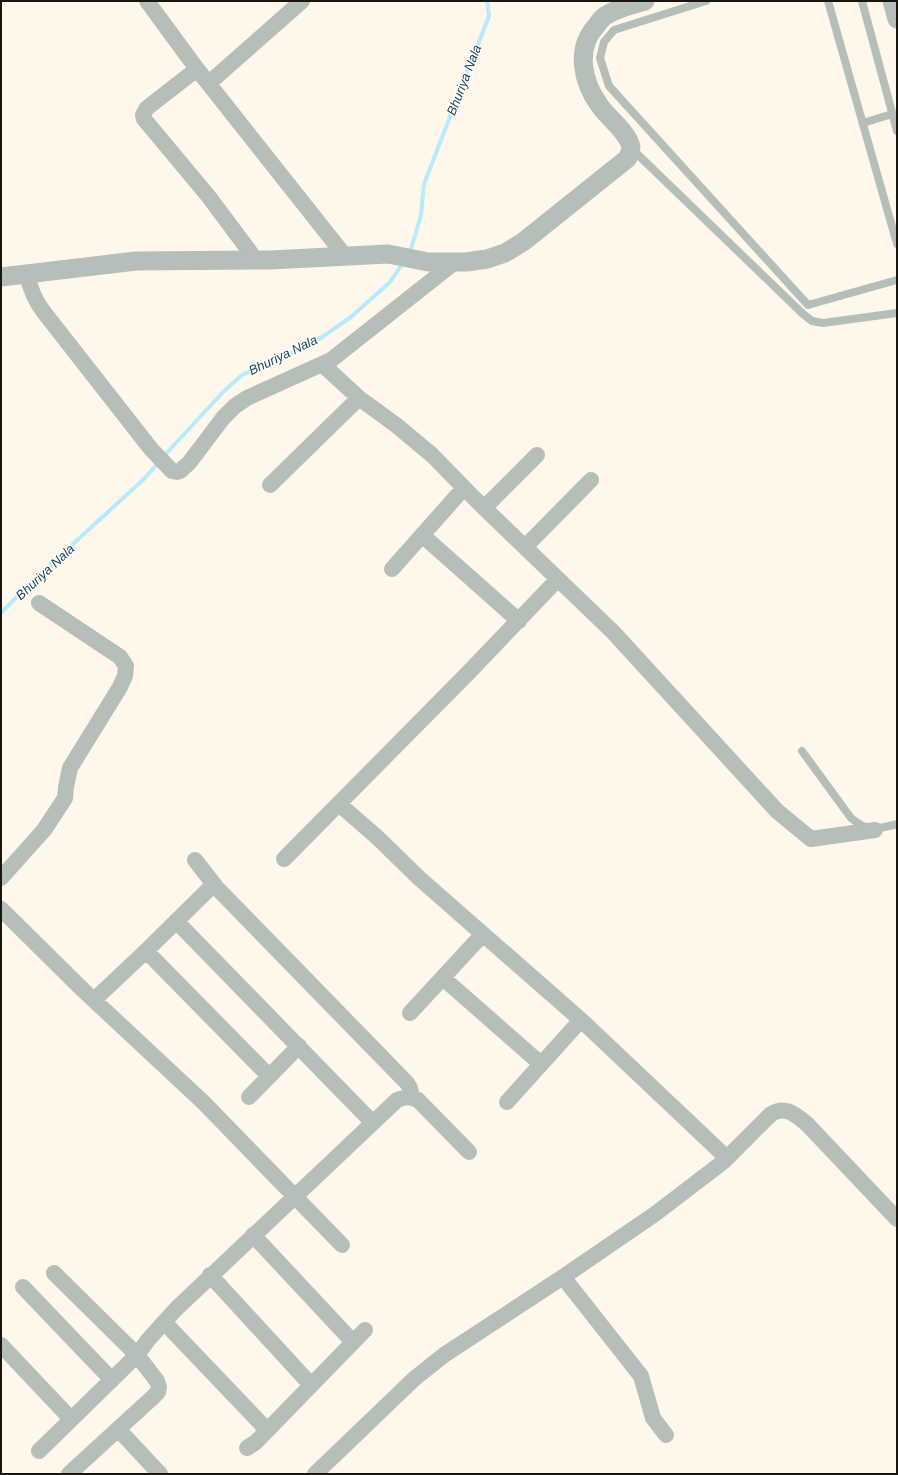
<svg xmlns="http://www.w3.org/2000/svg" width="898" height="1475" font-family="Helvetica,sans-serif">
  <rect width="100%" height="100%" fill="#fff7e9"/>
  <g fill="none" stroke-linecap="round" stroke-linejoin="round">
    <!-- stream -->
    <path stroke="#b8eafe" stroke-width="4" d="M 409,254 L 414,239 L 421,215 L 424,184 L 489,16 L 487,1
      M 163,457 L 223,392 L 242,375 L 312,344 L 351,317 L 390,282 L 403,263
      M 1,613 L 25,588 L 144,479 L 159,462"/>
    <!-- service -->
    <path stroke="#b6beb9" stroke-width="8" d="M 706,1 L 614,30 L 604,42 L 600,58 L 609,86 L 808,305 L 897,280
      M 828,1 L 897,244
      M 862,1 L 897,131
      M 863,123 L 892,114
      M 632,149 L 803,314 L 812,321 L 823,323 L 897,313
      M 802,751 L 851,818 C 869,833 876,829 897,824"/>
    <!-- minor -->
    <path stroke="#b6beb9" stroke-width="16" d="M 147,1 L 197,69 L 345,256
      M 197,69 L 147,108 L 143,115 L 144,119 L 209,197 L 256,260
      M 209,83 L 302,1
      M 27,274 C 30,289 34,299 43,311 L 151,449 L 172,471 L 177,472 L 180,471 L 189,463 L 223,418 L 235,406 L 247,398 L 331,360 L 455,262
      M 322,364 L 359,398 L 396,425 L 432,455 L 477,501 L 613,632 L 777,811 L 811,839 L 875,830
      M 270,485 L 359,398
      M 484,508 L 537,455
      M 422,535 L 519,621
      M 525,547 L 591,480
      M 392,569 L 464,488
      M 339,804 L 378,838 L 419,878 L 581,1020 L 727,1158
      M 284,859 L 470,671 L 558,579
      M 195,860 L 216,887
      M 1,878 L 44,830 L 65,798 L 66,787 L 70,768 L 120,687 L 125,676 L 126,666 L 120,657 L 39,603
      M 1,909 L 83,990 L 203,1102 L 342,1245
      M 176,921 L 373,1123
      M 146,951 L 269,1076
      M 443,978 L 541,1064
      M 94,1000 L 146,951 L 211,887 L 216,887 L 407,1083 L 410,1088 L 412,1097
      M 410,1013 L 483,934
      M 249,1097 L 299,1046
      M 507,1102 L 581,1020
      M 253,1235 L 353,1342
      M 54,1273 L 137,1355 L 157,1381 L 159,1387 L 158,1392 L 152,1398 L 69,1474
      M 210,1275 L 311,1385
      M 563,1277 L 641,1376 L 653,1418 L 666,1435
      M 23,1287 L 112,1380
      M 164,1322 L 267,1430
      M 1,1345 L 71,1419
      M 118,1429 L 160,1474
      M 247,1448 L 256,1442 L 365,1330
      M 39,1451 L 137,1355 L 148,1340 L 176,1309 L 397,1100 C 405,1097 410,1096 418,1100 L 469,1152
      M 315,1474 L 414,1379 L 444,1355 L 563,1277 L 655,1214 L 723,1162 L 771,1114 C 786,1105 796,1115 807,1124 L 897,1219"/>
    <!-- tertiary -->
    <path stroke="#b6beb9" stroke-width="19" d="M 892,1 L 897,19
      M 1,277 L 136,261 L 270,260 L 388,254 L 428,262 L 466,262 L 487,259 L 505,253 L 523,242 L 628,158 C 629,155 631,150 631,147 C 628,132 608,118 600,106 C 582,82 575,48 597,25 C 599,22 602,18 605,16 C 617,8 631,5 645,1"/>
  </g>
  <g text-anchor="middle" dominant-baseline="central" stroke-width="3" stroke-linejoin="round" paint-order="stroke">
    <!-- water labels -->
    <g font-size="13" font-style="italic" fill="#1f4655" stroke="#fff">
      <text transform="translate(464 80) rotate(-69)">Bhuriya Nala</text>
      <text transform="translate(283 355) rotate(-26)">Bhuriya Nala</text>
      <text transform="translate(45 572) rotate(-43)">Bhuriya Nala</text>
    </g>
  </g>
  <!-- border -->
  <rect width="898" height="1475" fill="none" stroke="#19150f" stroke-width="4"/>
</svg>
